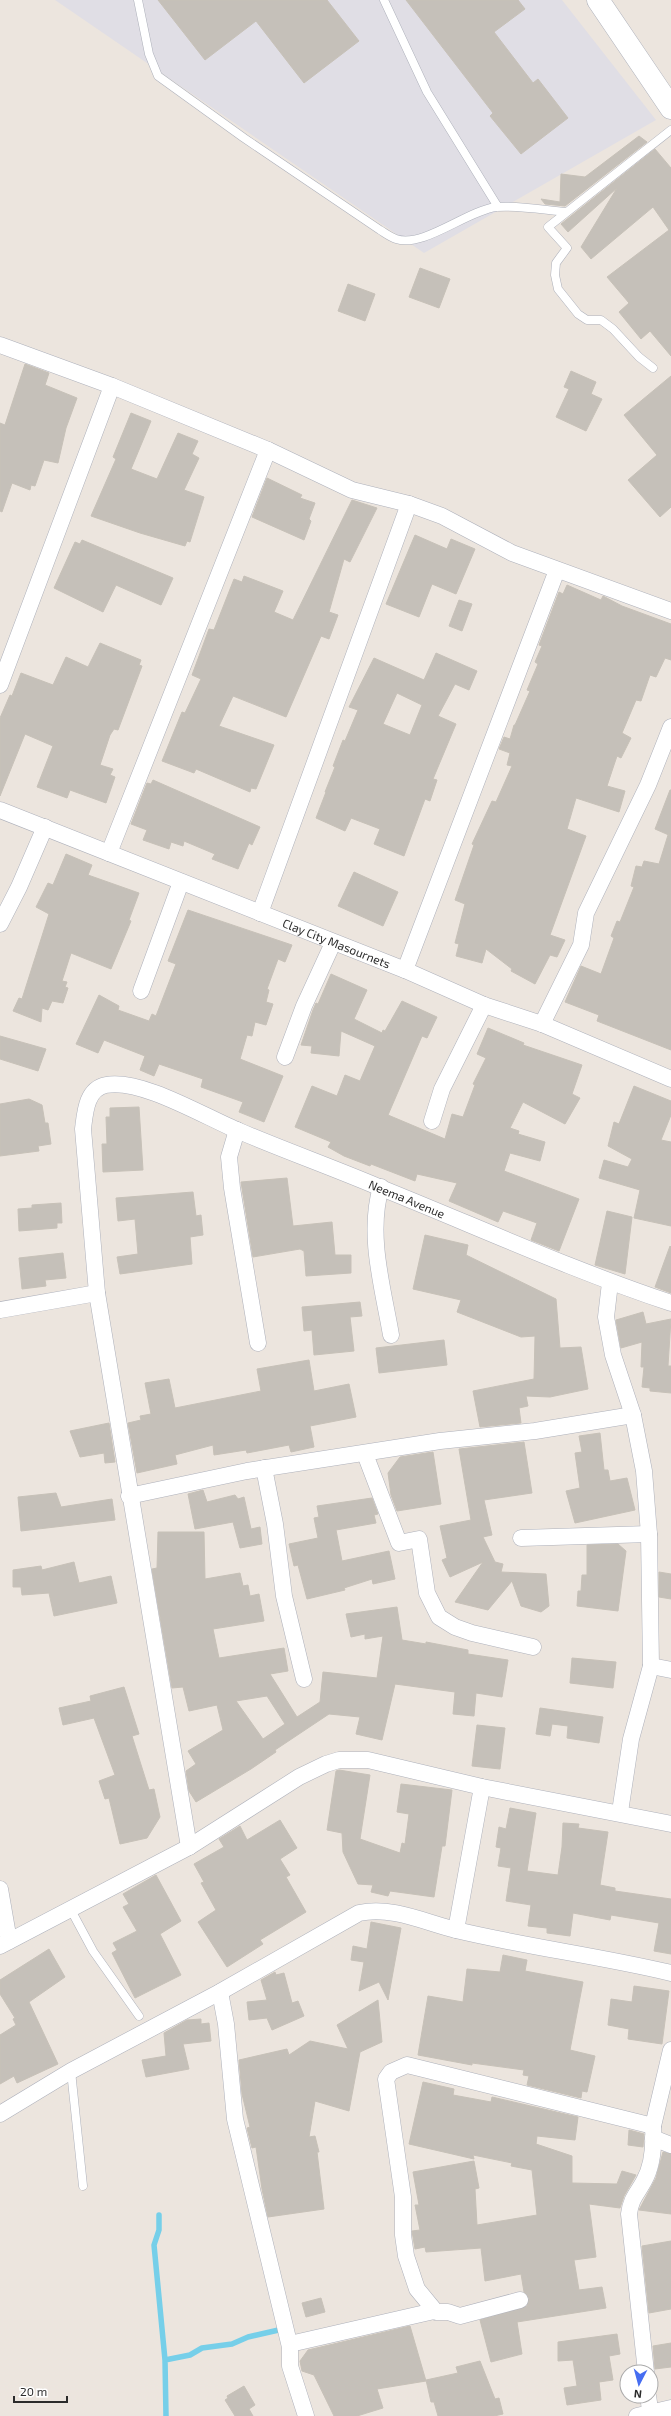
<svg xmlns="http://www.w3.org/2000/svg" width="671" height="2416" font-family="'Exo 2',sans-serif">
  <rect width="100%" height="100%" fill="#ece5de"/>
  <!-- industrial -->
  <path fill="#e0dee5" d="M 55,0 L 562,0 L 656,120 L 424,253 Z"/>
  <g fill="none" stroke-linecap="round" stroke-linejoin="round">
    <!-- stream -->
    <path stroke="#76cfe9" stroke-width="5.5" d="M 159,2215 L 159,2230 L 154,2245 L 165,2360
      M 166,2416 L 165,2360 L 190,2355 L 202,2348 L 232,2344 L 248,2337 L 283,2329"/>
  </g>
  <!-- building -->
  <path fill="#c5c0b9" stroke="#c7c1b8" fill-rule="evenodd" d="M 158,0 L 327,0 L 359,41 L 304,83 L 256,21 L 205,60 Z
    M 406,0 L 518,0 L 525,9 L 494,32 L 533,83 L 538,79 L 568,118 L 521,154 L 490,116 L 493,113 Z
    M 639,136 L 647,142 L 565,206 L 545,204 L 541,199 L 560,202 L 561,174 L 585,177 Z
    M 655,149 L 671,168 L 671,356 L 650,331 L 641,339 L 619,312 L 629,303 L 607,277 L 669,230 L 653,207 L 591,259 L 581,247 L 617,188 L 568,232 L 561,224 Z
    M 420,268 L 450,279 L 439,308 L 409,297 Z
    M 348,284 L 375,294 L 365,321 L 338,311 Z
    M 25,364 L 49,373 L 45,385 L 77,398 L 66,428 L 58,463 L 44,460 L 35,486 L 31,485 L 30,490 L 12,483 L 2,512 L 0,511 L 0,423 L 5,425 Z
    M 571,371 L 596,382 L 591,394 L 602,399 L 586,431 L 556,417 L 569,389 L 564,387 Z
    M 671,376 L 671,507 L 660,517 L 628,480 L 657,455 L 624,415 Z
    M 131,413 L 151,421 L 131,469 L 157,479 L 178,433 L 198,441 L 192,454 L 199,458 L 184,490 L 204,497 L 190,542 L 187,541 L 185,546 L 140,533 L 91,516 L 116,459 L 113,457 Z
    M 267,478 L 302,495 L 300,498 L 315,503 L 309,519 L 311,521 L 304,540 L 252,517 Z
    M 352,500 L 377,508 L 350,562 L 344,559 L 329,612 L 338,615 L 329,639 L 321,636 L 286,717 L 233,696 L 219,726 L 274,745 L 256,789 L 251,788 L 250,792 L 196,769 L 194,773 L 162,761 L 182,712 L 185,713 L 201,679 L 192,675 L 209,629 L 214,630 L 234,579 L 242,582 L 244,576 L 283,591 L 274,612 L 293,620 Z
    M 415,535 L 447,549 L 451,539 L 475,549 L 456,594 L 432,584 L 419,617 L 386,604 Z
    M 82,540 L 173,578 L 161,605 L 116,585 L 103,612 L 54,588 L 75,542 L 80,544 Z
    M 567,585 L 601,600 L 603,596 L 622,606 L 671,624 L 671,660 L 665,658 L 656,677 L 650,675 L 641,701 L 636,700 L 622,733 L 631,738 L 621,758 L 617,756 L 607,786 L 625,791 L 619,812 L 576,798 L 567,829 L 586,836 L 550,935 L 565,940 L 557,957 L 550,955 L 535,984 L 511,971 L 512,969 L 486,949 L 482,963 L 456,956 L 459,944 L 455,943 L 465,904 L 455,900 L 474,845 L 472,844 L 492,801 L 496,802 L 512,766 L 507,765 L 510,753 L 499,749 L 504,737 L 510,739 L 514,725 L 515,725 L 530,691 L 527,690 L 538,664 L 535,662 L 542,646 L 539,645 L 559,592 L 563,594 Z
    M 459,600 L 472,604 L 462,631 L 449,626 Z
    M 100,643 L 141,660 L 139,665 L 142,666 L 118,730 L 114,729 L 110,735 L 100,765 L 113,769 L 110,775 L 115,777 L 106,803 L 70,790 L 67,798 L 37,787 L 53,746 L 25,734 L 0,796 L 0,718 L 10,695 L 12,696 L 21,673 L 53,685 L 66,657 L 88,667 Z
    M 436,653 L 477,671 L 469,690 L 455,684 L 438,716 L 456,724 L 433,779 L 437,780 L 430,801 L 425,799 L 404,856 L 374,844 L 380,829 L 351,818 L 345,831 L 316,818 L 326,792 L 325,792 L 335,767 L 333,766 L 343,740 L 345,741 L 358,710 L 349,707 L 374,658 L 424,680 ZM 397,693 L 422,705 L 410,735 L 383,724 Z
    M 153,780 L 260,827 L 252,845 L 249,843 L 238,869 L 212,859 L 215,854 L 184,841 L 183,846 L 171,842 L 169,849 L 143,840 L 147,830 L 131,824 L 147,783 L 151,784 Z
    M 670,790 L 671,790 L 671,1050 L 597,1021 L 599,1015 L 565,1002 L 581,966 L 601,974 L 614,938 L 611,936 L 617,921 L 620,922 L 634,887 L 631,886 L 636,866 L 642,867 L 644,861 L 659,864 L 668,835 L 671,836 L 655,829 Z
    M 66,854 L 92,865 L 88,875 L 139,893 L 129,920 L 131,921 L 111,969 L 71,953 L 62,981 L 67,982 L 65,987 L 68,988 L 63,1003 L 52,1001 L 48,1010 L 42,1008 L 41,1022 L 13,1011 L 19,998 L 22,999 L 49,914 L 36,907 L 48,883 L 53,885 Z
    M 354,872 L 398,892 L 383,926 L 338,906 Z
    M 188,910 L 292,945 L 285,962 L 278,959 L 267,989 L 269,990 L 266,1002 L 273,1004 L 266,1025 L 255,1022 L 252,1036 L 247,1035 L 240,1059 L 283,1076 L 264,1122 L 239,1112 L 243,1102 L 201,1087 L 203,1079 L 159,1064 L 154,1076 L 140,1070 L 145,1056 L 104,1040 L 98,1053 L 76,1044 L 99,995 L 119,1006 L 118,1010 L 149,1021 L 152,1014 L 156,1016 L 176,964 L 168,961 Z
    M 331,974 L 367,990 L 354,1019 L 382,1033 L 383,1030 L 385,1031 L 402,1001 L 437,1017 L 427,1038 L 422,1036 L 388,1115 L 445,1139 L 452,1114 L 463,1117 L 475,1085 L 473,1084 L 486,1058 L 477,1054 L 488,1028 L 524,1043 L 523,1045 L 582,1065 L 572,1094 L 580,1098 L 565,1124 L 523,1102 L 510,1128 L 519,1131 L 518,1134 L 545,1142 L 540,1161 L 510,1153 L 504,1171 L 579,1199 L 559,1251 L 531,1240 L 537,1223 L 503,1211 L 498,1222 L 449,1201 L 457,1183 L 417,1174 L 415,1181 L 371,1164 L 370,1166 L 344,1156 L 328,1147 L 331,1142 L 295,1127 L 312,1086 L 337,1096 L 345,1075 L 360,1081 L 375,1046 L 341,1031 L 339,1056 L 311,1053 L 312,1046 L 301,1045 L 313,1010 L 316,1003 L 318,1004 Z
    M 0,1036 L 46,1049 L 38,1071 L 0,1059 Z
    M 634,1086 L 671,1101 L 671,1115 L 661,1140 L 671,1142 L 671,1226 L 634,1218 L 640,1190 L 599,1178 L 604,1160 L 628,1167 L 632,1159 L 608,1146 L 614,1122 L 619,1124 Z
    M 29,1099 L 42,1105 L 45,1123 L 48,1123 L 51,1144 L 38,1146 L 39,1151 L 0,1156 L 0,1104 Z
    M 139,1107 L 143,1170 L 103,1172 L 102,1144 L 107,1144 L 106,1117 L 110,1117 L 110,1108 Z
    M 287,1178 L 293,1226 L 332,1222 L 335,1255 L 351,1255 L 351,1273 L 306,1276 L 304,1251 L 300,1249 L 253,1257 L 241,1182 Z
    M 193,1192 L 196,1216 L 201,1215 L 203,1235 L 190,1237 L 192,1264 L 120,1274 L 117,1257 L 138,1254 L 135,1219 L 118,1221 L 116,1198 Z
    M 61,1203 L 62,1223 L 57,1223 L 57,1228 L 19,1231 L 18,1209 L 32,1208 L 32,1205 Z
    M 607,1211 L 632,1217 L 625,1274 L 595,1265 Z
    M 425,1235 L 468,1245 L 466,1255 L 556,1299 L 560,1348 L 581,1347 L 588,1389 L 550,1397 L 526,1396 L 528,1406 L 519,1408 L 521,1423 L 480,1427 L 473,1391 L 534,1379 L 535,1336 L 521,1337 L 457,1312 L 461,1300 L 413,1289 Z
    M 670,1246 L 671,1247 L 671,1293 L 655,1287 Z
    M 63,1253 L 66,1278 L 45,1280 L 46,1286 L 22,1289 L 19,1258 Z
    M 360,1302 L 362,1316 L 350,1317 L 354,1351 L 314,1355 L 312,1330 L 304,1331 L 302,1307 Z
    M 643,1312 L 646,1324 L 671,1319 L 668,1366 L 671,1366 L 671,1393 L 650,1391 L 650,1388 L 642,1387 L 644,1367 L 641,1367 L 642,1342 L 621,1348 L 616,1320 Z
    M 444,1340 L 447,1365 L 379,1373 L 376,1348 Z
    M 309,1360 L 314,1391 L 349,1384 L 356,1417 L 310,1426 L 314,1447 L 291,1452 L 289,1445 L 247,1453 L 246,1450 L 214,1455 L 213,1445 L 175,1455 L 177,1464 L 137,1473 L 128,1423 L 141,1420 L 140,1416 L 151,1414 L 145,1383 L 169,1379 L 175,1408 L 261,1391 L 257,1369 Z
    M 109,1423 L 115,1462 L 105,1463 L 104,1453 L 80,1457 L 70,1431 Z
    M 600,1433 L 604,1470 L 608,1470 L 610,1481 L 627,1478 L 635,1510 L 575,1523 L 566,1491 L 580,1488 L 575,1453 L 582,1452 L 579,1436 Z
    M 524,1442 L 532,1493 L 484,1500 L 492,1535 L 483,1537 L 495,1562 L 503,1564 L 501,1572 L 546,1574 L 549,1606 L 541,1612 L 521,1606 L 512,1581 L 488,1610 L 455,1602 L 483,1562 L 450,1577 L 442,1560 L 447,1558 L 440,1526 L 471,1520 L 459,1449 Z
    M 433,1452 L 441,1504 L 397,1511 L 391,1495 L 388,1473 L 400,1457 Z
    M 203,1490 L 207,1502 L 235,1495 L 238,1499 L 244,1497 L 251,1529 L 260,1527 L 262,1544 L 240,1548 L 233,1522 L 195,1529 L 188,1494 Z
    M 56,1493 L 61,1507 L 112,1499 L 115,1520 L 21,1531 L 18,1497 Z
    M 372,1498 L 378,1514 L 374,1515 L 376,1523 L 336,1530 L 342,1561 L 389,1551 L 395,1579 L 373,1584 L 372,1579 L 344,1588 L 345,1590 L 307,1599 L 298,1565 L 294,1566 L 289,1544 L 318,1538 L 314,1518 L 319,1517 L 317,1506 Z
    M 158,1532 L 204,1532 L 205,1579 L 240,1573 L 243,1586 L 248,1585 L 250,1596 L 259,1594 L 264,1621 L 213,1629 L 219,1658 L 284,1648 L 288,1671 L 270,1674 L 297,1717 L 320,1702 L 323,1672 L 377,1678 L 383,1636 L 365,1639 L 365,1634 L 351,1637 L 346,1614 L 397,1607 L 402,1640 L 426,1644 L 426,1642 L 468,1650 L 468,1654 L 508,1660 L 502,1697 L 476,1693 L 474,1716 L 453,1714 L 455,1692 L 395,1684 L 382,1740 L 356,1734 L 360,1717 L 329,1714 L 275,1750 L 276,1752 L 251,1769 L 196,1802 L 189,1791 L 186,1771 L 196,1764 L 188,1751 L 223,1730 L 217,1705 L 189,1711 L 183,1687 L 172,1688 L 152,1569 L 157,1568 ZM 267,1696 L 285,1724 L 263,1739 L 236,1701 Z
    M 618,1544 L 626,1551 L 618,1611 L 577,1606 L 578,1591 L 581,1591 L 582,1575 L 587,1575 L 587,1545 Z
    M 74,1562 L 79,1583 L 111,1576 L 117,1603 L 54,1616 L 49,1593 L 22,1595 L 21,1587 L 13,1587 L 13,1570 L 41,1566 L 42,1570 Z
    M 659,1572 L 671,1574 L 671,1599 L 659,1597 Z
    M 572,1658 L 616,1662 L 613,1688 L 570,1683 Z
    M 124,1687 L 139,1734 L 132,1736 L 149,1790 L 154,1789 L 160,1817 L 147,1838 L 120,1844 L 109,1798 L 105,1799 L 99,1781 L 115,1775 L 94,1718 L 63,1725 L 59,1708 L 91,1701 L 90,1696 Z
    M 540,1708 L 603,1717 L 599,1743 L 567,1738 L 568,1726 L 552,1724 L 550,1736 L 536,1734 Z
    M 477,1725 L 505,1728 L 500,1769 L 472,1766 Z
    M 339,1770 L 370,1775 L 360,1839 L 400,1853 L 402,1843 L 405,1844 L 409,1814 L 397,1812 L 401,1784 L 452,1790 L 445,1846 L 442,1846 L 434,1897 L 390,1891 L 388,1896 L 371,1892 L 373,1885 L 358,1884 L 343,1852 L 342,1833 L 327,1830 L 336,1771 Z
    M 510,1808 L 536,1813 L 527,1871 L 558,1875 L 562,1847 L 563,1823 L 579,1824 L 578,1828 L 608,1832 L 600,1885 L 615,1888 L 615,1891 L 671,1899 L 671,1954 L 654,1951 L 659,1923 L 611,1915 L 610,1920 L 573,1913 L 570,1936 L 547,1933 L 547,1928 L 528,1926 L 531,1905 L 506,1901 L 511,1868 L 498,1866 L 501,1848 L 496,1847 L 499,1827 L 506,1829 Z
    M 280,1820 L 297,1848 L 280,1859 L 290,1875 L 286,1877 L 306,1912 L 260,1940 L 263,1944 L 227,1967 L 198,1922 L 216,1910 L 201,1883 L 204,1882 L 194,1864 L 224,1847 L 219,1839 L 240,1826 L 247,1840 Z
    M 156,1875 L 181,1921 L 160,1934 L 181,1975 L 135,1998 L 112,1953 L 117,1950 L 113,1943 L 137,1931 L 123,1907 L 129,1904 L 123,1894 Z
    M 371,1922 L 401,1928 L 388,2000 L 379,1982 L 359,1991 L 364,1962 L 351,1960 L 353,1946 L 367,1949 Z
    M 49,1949 L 65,1977 L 29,2002 L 58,2064 L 17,2083 L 14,2076 L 0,2084 L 0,2035 L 16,2025 L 13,2019 L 15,2018 L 0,1994 L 0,1980 Z
    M 503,1955 L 527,1960 L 525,1971 L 583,1982 L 570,2050 L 595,2056 L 587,2092 L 582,2091 L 581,2098 L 527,2085 L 529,2076 L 523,2075 L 524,2070 L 472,2063 L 472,2065 L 418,2055 L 428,1996 L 463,2002 L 467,1969 L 500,1972 Z
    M 275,1972 L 276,1975 L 284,1973 L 292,2003 L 298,2001 L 304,2016 L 272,2030 L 267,2018 L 249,2020 L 247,2002 L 267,2000 L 261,1980 Z
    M 634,1986 L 669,1991 L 662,2044 L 628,2039 L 629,2029 L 608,2025 L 611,1999 L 632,2002 Z
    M 378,2000 L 382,2042 L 360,2052 L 349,2111 L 315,2101 L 309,2137 L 315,2136 L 319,2152 L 317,2152 L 324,2209 L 268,2217 L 262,2189 L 256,2147 L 252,2148 L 247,2128 L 250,2127 L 242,2094 L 239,2060 L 287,2049 L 289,2055 L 310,2041 L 348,2049 L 337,2025 Z
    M 201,2019 L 201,2024 L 209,2023 L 211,2041 L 183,2044 L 189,2069 L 146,2077 L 142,2060 L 166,2056 L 164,2033 L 187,2020 Z
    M 423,2082 L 454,2089 L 453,2095 L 491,2102 L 492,2097 L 578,2117 L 575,2140 L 537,2136 L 536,2144 L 572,2156 L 572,2183 L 617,2184 L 622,2171 L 636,2175 L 624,2196 L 620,2208 L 589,2204 L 596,2257 L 574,2260 L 579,2290 L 602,2287 L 606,2308 L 517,2322 L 522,2354 L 491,2362 L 480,2320 L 527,2306 L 529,2298 L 524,2292 L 521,2274 L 485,2281 L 481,2248 L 426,2252 L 425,2247 L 415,2249 L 412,2231 L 420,2230 L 415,2205 L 419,2205 L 413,2172 L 474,2161 L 479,2188 L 475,2189 L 477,2225 L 537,2215 L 532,2170 L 511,2166 L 512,2163 L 473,2155 L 474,2159 L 409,2144 Z
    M 629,2130 L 644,2134 L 643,2147 L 628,2145 Z
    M 663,2152 L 671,2154 L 671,2214 L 639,2210 L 656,2178 Z
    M 671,2241 L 671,2309 L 649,2313 L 642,2246 Z
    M 321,2298 L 325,2312 L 306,2317 L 302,2303 Z
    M 410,2326 L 426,2381 L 377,2389 L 383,2408 L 357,2416 L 334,2416 L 314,2375 L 302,2371 L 300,2361 L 308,2350 Z
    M 617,2334 L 620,2354 L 609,2356 L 613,2380 L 599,2382 L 601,2400 L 567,2405 L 564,2388 L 577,2386 L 573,2360 L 558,2361 L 558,2342 Z
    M 671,2343 L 671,2367 L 655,2369 L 653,2346 Z
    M 480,2361 L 495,2399 L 499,2398 L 503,2414 L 494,2416 L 438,2416 L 434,2402 L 431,2402 L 426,2380 L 458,2373 L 456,2367 Z
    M 244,2386 L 255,2405 L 249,2409 L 253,2416 L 235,2416 L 225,2400 L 228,2398 L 227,2396 Z"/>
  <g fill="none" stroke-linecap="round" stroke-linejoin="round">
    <defs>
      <path id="lane" d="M 138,0 L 149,54 L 158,76 L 244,138 L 380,230 C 385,233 390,237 396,239 C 424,248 466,211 496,207 C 518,205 544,210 566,212
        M 384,0 L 427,92 L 498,207
        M 653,368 L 639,357 L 613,329 L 601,320 L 587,320 L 578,314 L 558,289 L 555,275 L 556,263 L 567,248 L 548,227 L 671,130
        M 71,1910 L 93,1951 L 139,2016
        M 71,2071 L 83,2186"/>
      <g id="street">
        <path d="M 0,345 L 112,386 L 268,450 L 352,490 L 409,504 L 442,516 L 512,553 L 671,611"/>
        <path d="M 0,685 L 112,386"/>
        <path id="s1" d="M 0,810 L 405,970 L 484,1005 L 542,1024 L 671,1079"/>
        <path d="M 109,853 L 268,450"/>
        <path d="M 260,913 L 409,504"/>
        <path d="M 0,924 L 19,887 L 45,827"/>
        <path d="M 405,970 L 557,570"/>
        <path d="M 141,991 L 181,882"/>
        <path d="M 542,1024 L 581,945 L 586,913 L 648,785 L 671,727"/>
        <path d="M 285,1057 L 304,1006 L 333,943"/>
        <path d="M 432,1121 L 442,1089 L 484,1005"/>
        <path d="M 237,1130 L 229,1157 L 232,1188 L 258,1343"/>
        <path d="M 381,1187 C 367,1235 383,1288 391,1335"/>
        <path d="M 610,1283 L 606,1317 L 613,1355 L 633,1415 L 644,1471 L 649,1534 L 651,1666 L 631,1739 L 620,1812"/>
        <path d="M 0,1310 L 97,1293"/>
        <path d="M 365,1454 L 399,1543 L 419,1539 L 427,1593 L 439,1617 L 455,1627 L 472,1633 L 533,1647"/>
        <path d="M 264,1468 L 275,1524 L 284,1596 L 304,1679"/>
        <path d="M 129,1496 L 247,1471 L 440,1441 L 535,1431 L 633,1415"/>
        <path d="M 521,1538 L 649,1534"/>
        <path d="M 651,1666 L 671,1670"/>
        <path id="s2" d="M 189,1847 L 97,1293 L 83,1129 C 85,1113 86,1089 106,1085 C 141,1078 205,1117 239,1131 C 286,1151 334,1168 381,1188 C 478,1227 572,1270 671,1303"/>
        <path d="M 0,1889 L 9,1941"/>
        <path d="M 456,1930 L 482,1787"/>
        <path d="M 0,1946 L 189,1847 L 299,1777 L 326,1764 L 339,1760 L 368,1760 L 482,1787 L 671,1824"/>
        <path d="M 220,1992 L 226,2024 L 235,2119 L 290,2347 L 290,2366 L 306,2416"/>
        <path d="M 0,2114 L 71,2071 L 220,1992 L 359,1913 C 392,1906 424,1922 456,1930 C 527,1947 600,1956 671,1973"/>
        <path d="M 653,2138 L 671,2145"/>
        <path d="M 520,2300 L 460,2316 L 448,2312 L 436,2312 L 417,2289 L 406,2256 L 403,2235 L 403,2197 L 386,2079 L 391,2072 L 407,2065 L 653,2126 L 671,2050"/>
        <path d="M 290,2344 L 434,2311"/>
        <path d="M 646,2372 L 629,2214 C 631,2198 637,2194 644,2181 C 653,2165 654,2143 653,2126"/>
        <path d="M 648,2396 L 651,2416"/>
        <path d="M 637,2416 L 671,2408"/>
      </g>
      <path id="secondary" d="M 598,0 L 671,108"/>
    </defs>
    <!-- lane casing -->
    <use href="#lane" stroke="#aeb1bb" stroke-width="9"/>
    <!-- street casing -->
    <use href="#street" stroke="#aeb1bb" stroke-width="17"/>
    <!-- secondary casing -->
    <use href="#secondary" stroke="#aeb1bb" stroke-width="23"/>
    <!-- lane -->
    <use href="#lane" stroke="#fff" stroke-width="8"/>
    <!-- street -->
    <use href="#street" stroke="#fff" stroke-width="16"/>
    <!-- secondary -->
    <use href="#secondary" stroke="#fff" stroke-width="22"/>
  </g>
  <g text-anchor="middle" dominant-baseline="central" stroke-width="3.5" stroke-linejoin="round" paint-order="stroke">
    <!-- street labels -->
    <g font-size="12" fill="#2b2b2b" stroke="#fff">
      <text stroke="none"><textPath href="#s1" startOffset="362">Clay City Masournets</textPath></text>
      <text stroke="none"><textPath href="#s2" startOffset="1103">Neema Avenue</textPath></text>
    </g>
  </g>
  <!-- north arrow -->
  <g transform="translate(639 2384) rotate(186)"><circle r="19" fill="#ffffff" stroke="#aaaaaa"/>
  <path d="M0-3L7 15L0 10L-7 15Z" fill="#466df1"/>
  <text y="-6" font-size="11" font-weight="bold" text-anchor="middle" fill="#2b2b2b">N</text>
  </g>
  <!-- scale -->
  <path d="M14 2396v6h53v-6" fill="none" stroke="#2b2b2b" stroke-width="2"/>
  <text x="20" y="2396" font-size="12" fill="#2b2b2b" stroke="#ffffff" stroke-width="3" paint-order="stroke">20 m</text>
</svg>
